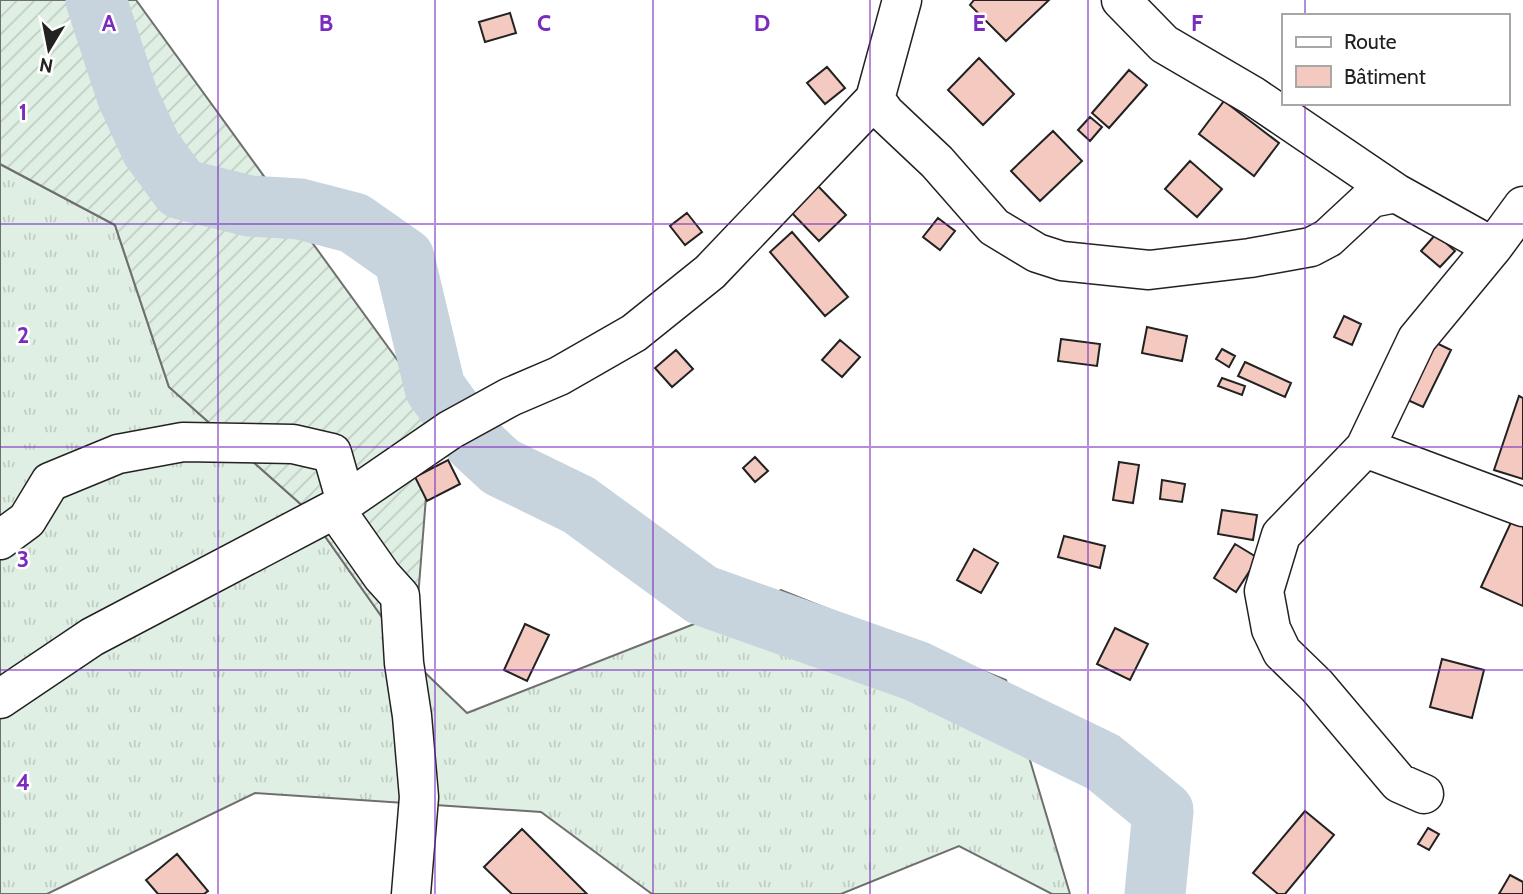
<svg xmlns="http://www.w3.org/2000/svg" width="1523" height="894" font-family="Cabin,sans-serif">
  <defs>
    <pattern id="grass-tufts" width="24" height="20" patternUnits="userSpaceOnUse" patternTransform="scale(1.75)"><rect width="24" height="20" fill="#e0efe3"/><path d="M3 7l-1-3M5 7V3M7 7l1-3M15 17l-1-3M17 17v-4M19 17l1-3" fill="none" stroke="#c0cdc2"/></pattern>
    <pattern id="garden-furrows" width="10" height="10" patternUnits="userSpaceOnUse" patternTransform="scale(1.75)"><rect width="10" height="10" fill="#e0efe3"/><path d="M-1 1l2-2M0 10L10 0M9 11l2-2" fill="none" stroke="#c0cdc2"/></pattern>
  </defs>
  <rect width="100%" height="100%" fill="#fff"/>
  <!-- grass -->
  <path fill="url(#grass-tufts)" stroke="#6f6f6f" stroke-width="2" d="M 0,164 L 115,225 L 169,387 L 305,508 L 413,661 L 467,713 L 781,590 L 1006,680 L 1070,894 L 1052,894 L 959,846 L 841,894 L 652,894 L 541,812 L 255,793 L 47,894 L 0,894 Z"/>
  <!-- garden -->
  <path fill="url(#garden-furrows)" stroke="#6f6f6f" stroke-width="2" d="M 0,0 L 136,0 L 433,409 L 413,661 L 305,508 L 169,387 L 115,225 L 0,164 Z"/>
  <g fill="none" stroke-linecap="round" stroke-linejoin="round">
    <!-- river -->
    <path stroke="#c7d3dd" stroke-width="61" d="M 96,0 L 127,95 L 151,148 L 181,189 L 249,206 L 300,209 L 354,223 L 404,258 L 435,388 L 474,442 L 501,467 L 579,505 L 702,595 L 916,671 L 1103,762 L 1163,811 L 1155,894"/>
  </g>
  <!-- building -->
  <path fill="#f3c9c0" stroke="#222" stroke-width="2" d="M 974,0 L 1049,0 L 1006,41 L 970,5 Z
    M 510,13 L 516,33 L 485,42 L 479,22 Z
    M 979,58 L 1014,94 L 983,125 L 948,90 Z
    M 827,67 L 845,88 L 825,104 L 807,83 Z
    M 1129,70 L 1147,85 L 1109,128 L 1092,113 Z
    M 1224,101 L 1279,143 L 1254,176 L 1199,134 Z
    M 1090,117 L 1102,127 L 1090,141 L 1078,130 Z
    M 1053,131 L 1082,161 L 1040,201 L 1011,171 Z
    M 1190,161 L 1222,189 L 1197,217 L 1165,189 Z
    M 817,185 L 846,215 L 819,241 L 790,211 Z
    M 687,213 L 702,232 L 685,245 L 670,226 Z
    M 938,218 L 955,231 L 940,250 L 923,237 Z
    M 792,232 L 848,297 L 825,316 L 770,252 Z
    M 1436,234 L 1455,251 L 1440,267 L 1421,251 Z
    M 1344,316 L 1361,324 L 1352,345 L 1334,337 Z
    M 1147,327 L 1187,336 L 1182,361 L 1142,353 Z
    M 1061,339 L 1100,344 L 1097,366 L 1058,361 Z
    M 840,340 L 860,357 L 842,377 L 822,360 Z
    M 1430,340 L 1451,350 L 1423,407 L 1401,397 Z
    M 1222,349 L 1235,356 L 1229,367 L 1216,359 Z
    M 676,350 L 693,369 L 672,387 L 655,368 Z
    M 1245,362 L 1291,383 L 1285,397 L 1238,376 Z
    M 1222,378 L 1245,386 L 1242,395 L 1218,386 Z
    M 1519,396 L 1523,398 L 1523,479 L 1494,470 Z
    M 755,457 L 768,471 L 755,482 L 743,468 Z
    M 448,460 L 460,484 L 427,501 L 415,477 Z
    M 1119,462 L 1139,465 L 1133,503 L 1113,500 Z
    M 1162,480 L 1185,484 L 1182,502 L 1160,499 Z
    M 1222,510 L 1257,515 L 1253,540 L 1218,534 Z
    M 1513,518 L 1523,522 L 1523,606 L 1481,587 Z
    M 1064,536 L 1105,546 L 1100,568 L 1058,557 Z
    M 1235,544 L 1258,558 L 1236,592 L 1214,578 Z
    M 974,549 L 998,563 L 981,593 L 957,580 Z
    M 525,624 L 549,635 L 527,681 L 504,670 Z
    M 1115,628 L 1148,644 L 1130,680 L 1097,664 Z
    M 1442,659 L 1484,670 L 1472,718 L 1430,707 Z
    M 1305,811 L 1334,835 L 1285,894 L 1278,894 L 1253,873 Z
    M 1428,828 L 1439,834 L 1429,850 L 1418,844 Z
    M 522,829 L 587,894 L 512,894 L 484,867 Z
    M 177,854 L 208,891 L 204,894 L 158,894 L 146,880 Z
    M 1510,875 L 1523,882 L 1523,894 L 1499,894 Z"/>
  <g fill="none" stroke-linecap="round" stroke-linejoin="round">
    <defs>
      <path id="minor" d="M 1121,0 L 1164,44 L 1253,96 L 1396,193 L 1493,247
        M 875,99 L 885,113 L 937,162 L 994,227 L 1037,253 L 1062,261 L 1149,270 L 1250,258 L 1311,247 L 1328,238 L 1371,198 L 1396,193
        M 1365,448 L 1523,507
        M 335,509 L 382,576 L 400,596 L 404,663 L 412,716 L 419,797 L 411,894
        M 0,540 L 27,520 L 50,482 L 118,454 L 183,442 L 293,444 L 332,453 L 346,502
        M 0,699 L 92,637 L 335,509 L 450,430 L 510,397 L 559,376 L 634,333 L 710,272 L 875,99 L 902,0
        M 1424,794 L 1399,783 L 1317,686 L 1282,652 L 1271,629 L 1264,591 L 1281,535 L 1365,448 L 1417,339 L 1493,247 L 1523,206"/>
    </defs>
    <!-- minor casing -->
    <use href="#minor" stroke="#222" stroke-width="41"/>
    <!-- minor -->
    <use href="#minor" stroke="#fff" stroke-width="38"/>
  </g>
  <!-- grid -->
  <path fill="none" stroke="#7b2cbf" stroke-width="2" stroke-opacity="0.55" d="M 218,0 L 218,894M 435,0 L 435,894M 653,0 L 653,894M 870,0 L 870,894M 1088,0 L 1088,894M 1305,0 L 1305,16M 1305,103 L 1305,894M 0,224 L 1523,224M 0,447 L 1523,447M 0,670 L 1523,670"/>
  <g font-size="23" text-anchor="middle" font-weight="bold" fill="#7b2cbf" stroke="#fff" stroke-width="5" stroke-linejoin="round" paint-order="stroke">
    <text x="109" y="31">A</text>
    <text x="326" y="31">B</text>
    <text x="544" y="31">C</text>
    <text x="762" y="31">D</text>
    <text x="979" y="31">E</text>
    <text x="1197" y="31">F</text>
    <text x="23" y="120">1</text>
    <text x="23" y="343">2</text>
    <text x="23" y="567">3</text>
    <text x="23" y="790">4</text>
  </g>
  <!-- legend -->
  <rect x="1282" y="14" width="228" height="91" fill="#ffffff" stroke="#a7a7a7" stroke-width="2"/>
  <rect x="1296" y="37" width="35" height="10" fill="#ffffff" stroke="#a7a7a7" stroke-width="2"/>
  <text x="1344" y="49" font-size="21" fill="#222222">Route</text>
  <rect x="1296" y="66" width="35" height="21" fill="#f3c9c0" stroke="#a7a7a7" stroke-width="2"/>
  <text x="1344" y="84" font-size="21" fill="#222222">Bâtiment</text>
  <!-- north arrow -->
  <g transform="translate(49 49) rotate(190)" stroke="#ffffff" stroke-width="5" paint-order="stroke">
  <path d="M0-5L12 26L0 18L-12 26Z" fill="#222222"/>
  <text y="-10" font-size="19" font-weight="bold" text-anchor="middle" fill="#222222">N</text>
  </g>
</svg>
